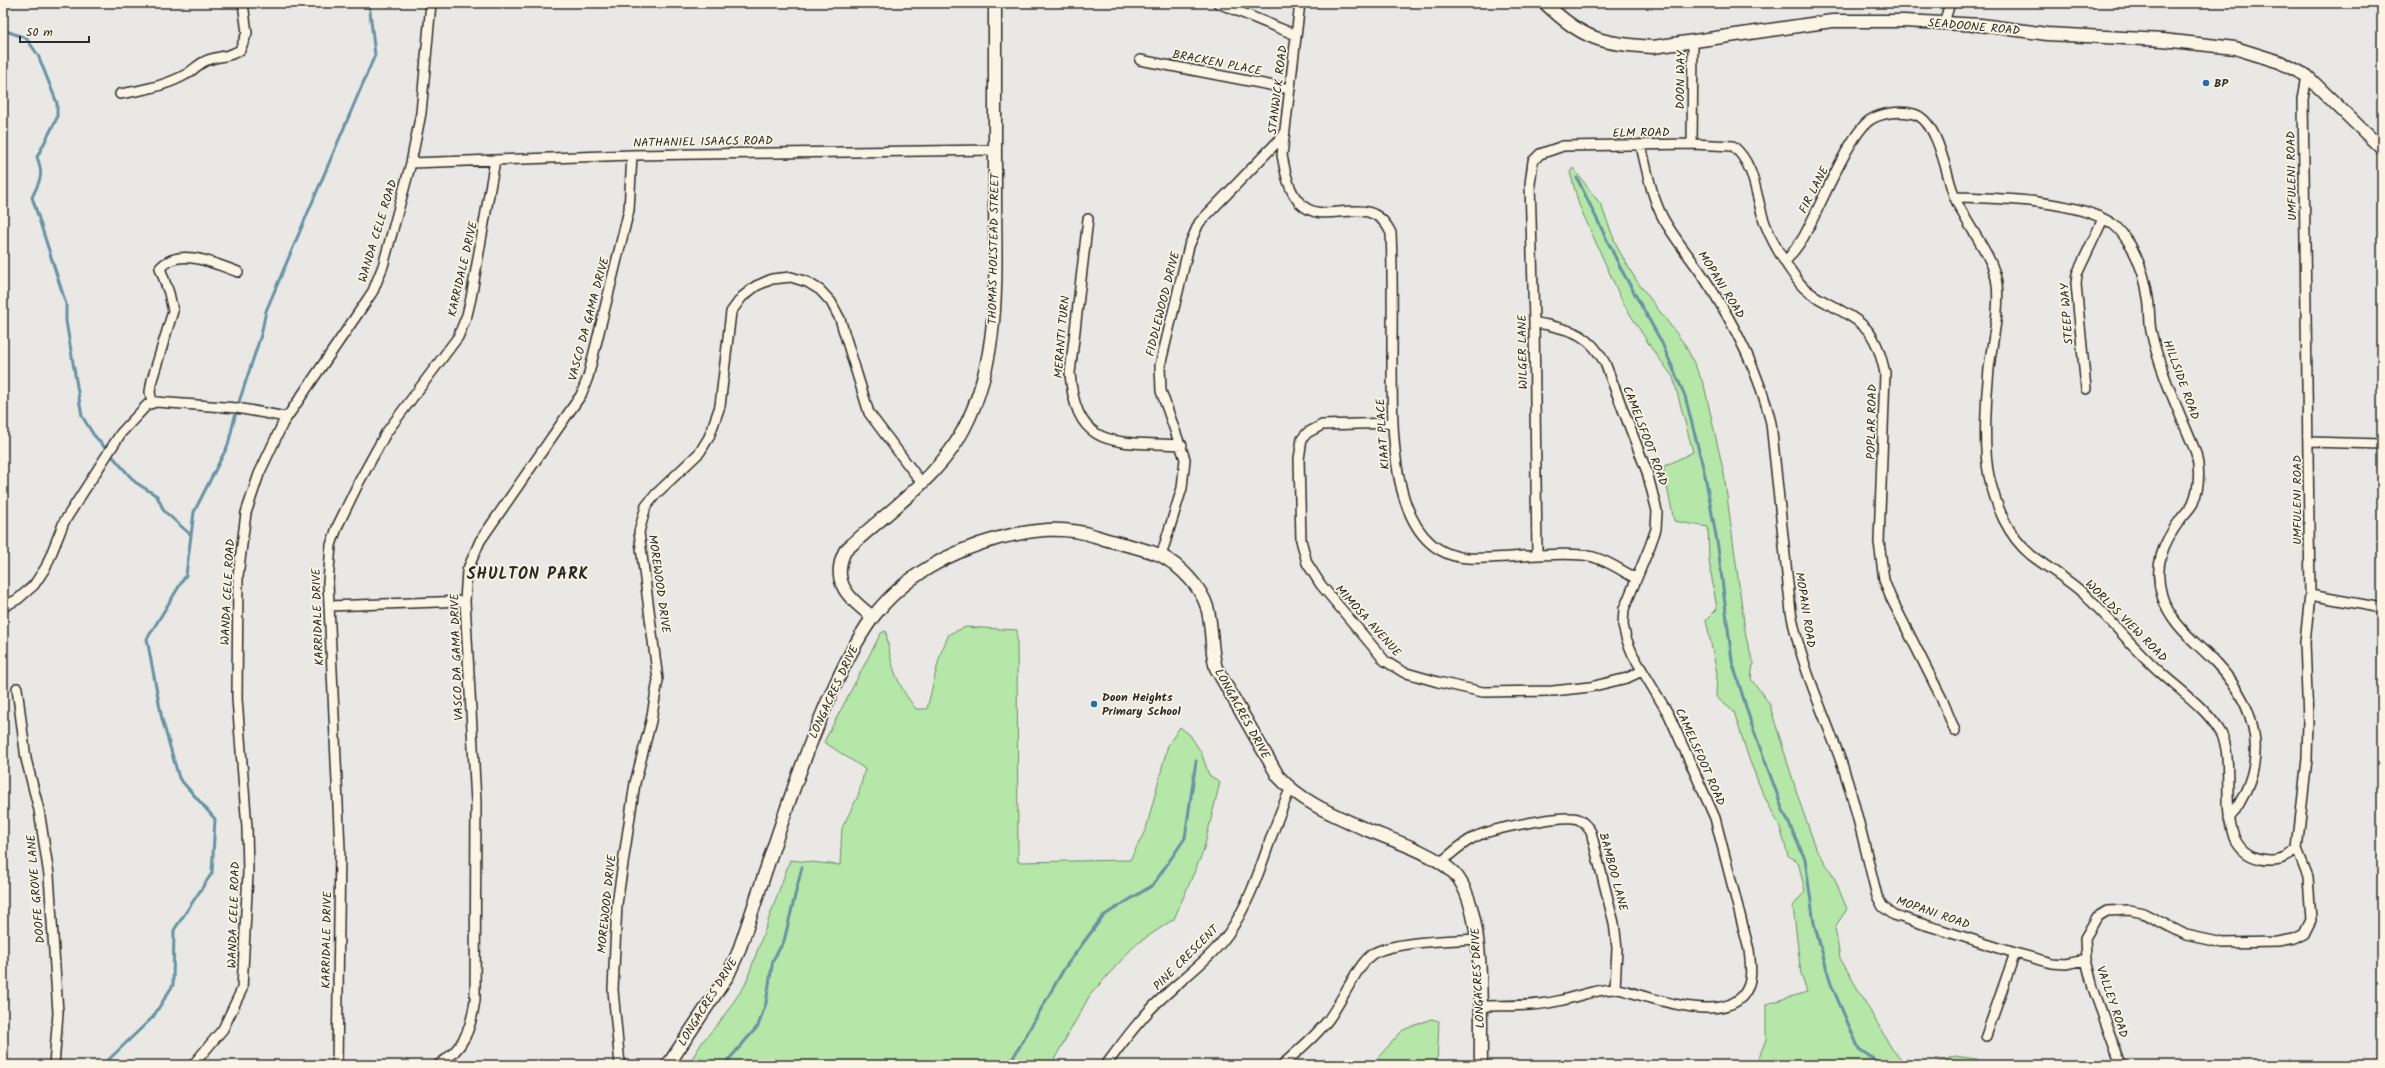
<svg xmlns="http://www.w3.org/2000/svg" width="2385" height="1068" font-family="Kalam,sans-serif">
  <rect width="100%" height="100%" fill="#e9e8e4"/>
  <filter id="ink" filterUnits="userSpaceOnUse"><feTurbulence type="fractalNoise" baseFrequency=".025" numOctaves="2"/><feDisplacementMap in="SourceGraphic" scale="8" xChannelSelector="R" yChannelSelector="G"/><feConvolveMatrix kernelMatrix="1 2 1 2 8 2 1 2 1" color-interpolation-filters="sRGB"/></filter>
  <g filter="url(#ink)">
    <!-- green -->
    <path fill="#b4e7a8" stroke="#70896a" d="M 1573,168 L 1601,205 L 1617,247 L 1636,280 L 1686,346 L 1704,385 L 1724,474 L 1746,637 L 1753,663 L 1751,679 L 1769,703 L 1801,806 L 1816,848 L 1833,875 L 1847,909 L 1835,927 L 1840,958 L 1892,1049 L 1907,1065 L 1756,1065 L 1766,1039 L 1766,1004 L 1807,992 L 1801,974 L 1793,906 L 1805,891 L 1798,862 L 1788,856 L 1780,827 L 1763,794 L 1749,759 L 1734,712 L 1716,697 L 1717,673 L 1706,620 L 1717,609 L 1709,561 L 1708,527 L 1674,521 L 1663,467 L 1693,452 L 1673,377 L 1652,349 L 1623,303 L 1579,205 L 1570,172 Z
      M 966,627 L 1017,630 L 1018,862 L 1130,860 L 1146,829 L 1168,745 L 1180,727 L 1190,735 L 1201,752 L 1209,775 L 1220,782 L 1203,852 L 1174,919 L 1135,945 L 1090,995 L 1051,1065 L 688,1065 L 703,1041 L 721,1020 L 745,985 L 790,860 L 840,865 L 842,828 L 858,796 L 865,769 L 824,742 L 881,633 L 886,631 C 890,662 896,684 916,709 L 927,709 L 940,655 L 949,634 Z
      M 1431,1019 L 1439,1021 L 1437,1065 L 1371,1065 L 1403,1030 Z
      M 1955,1056 L 1977,1059 L 1978,1065 L 1931,1065 Z"/>
    <g fill="none" stroke-linecap="round" stroke-linejoin="round">
      <!-- stream -->
      <path stroke="#6892a2" stroke-width="3" d="M 3,30 L 26,38 L 38,55 L 57,103 L 57,118 L 37,157 C 44,175 40,181 32,197 L 66,304 L 66,321 L 82,416 L 93,434 L 135,482 L 157,496 L 164,511 L 191,535
        M 1577,178 L 1621,269 L 1661,341 L 1685,396 L 1705,475 L 1718,547 L 1732,661 L 1751,723 L 1783,810 L 1805,859 L 1814,923 L 1831,984 L 1859,1049 L 1882,1065
        M 103,1065 L 153,1017 L 173,985 L 174,930 L 212,873 L 215,819 L 179,778 L 162,719 L 147,639 L 186,575 L 194,512 L 228,445 L 237,408 L 261,335 L 266,311 L 375,55 L 369,3
        M 724,1065 L 758,1026 L 766,1003 L 773,960 L 784,941 L 802,867
        M 1009,1065 L 1064,969 L 1103,916 L 1153,885 L 1185,838 L 1196,761"/>
      <defs>
        <path id="minor" d="M 1218,3 L 1296,35
          M 1300,3 L 1282,155 C 1285,170 1288,191 1300,203 C 1325,230 1370,188 1391,233 C 1393,276 1392,318 1392,360 C 1393,418 1385,553 1468,558 C 1506,560 1545,551 1583,555 C 1602,557 1619,569 1635,578
          M 1944,23 L 1950,3
          M 1140,60 L 1290,89
          M 120,94 C 143,90 165,86 185,75 C 193,71 200,62 208,60 C 219,56 230,57 240,50 L 247,33 L 243,3
          M 1692,144 L 1693,41
          M 1641,146 C 1647,170 1651,195 1663,218 C 1674,238 1690,257 1703,276 C 1732,320 1759,371 1771,423 L 1791,612 C 1801,667 1825,715 1843,767 C 1857,809 1866,853 1877,896 L 1883,907 L 1894,915 L 2015,953 L 2052,963 L 2065,964 L 2086,960
          M 411,163 L 632,155 L 995,150
          M 1955,197 C 1997,198 2080,200 2114,225 C 2121,230 2126,239 2131,246 C 2139,261 2146,280 2148,298 C 2150,308 2149,320 2151,331 C 2160,373 2180,413 2196,453 C 2200,470 2200,486 2193,503 C 2190,509 2184,514 2180,520 C 2163,543 2153,566 2162,596 C 2171,625 2196,642 2216,663 C 2262,712 2269,765 2229,819
          M 1088,219 L 1070,373 C 1076,453 1118,441 1182,445
          M 1786,261 C 1792,253 1798,246 1803,238 C 1818,212 1849,134 1870,120 C 1881,113 1901,110 1914,114 C 1939,121 1946,176 1955,198 C 1966,225 1994,256 1997,284 C 2000,312 1992,341 1989,369 C 1986,397 1983,449 1989,476 C 1996,506 2007,535 2031,555 C 2049,569 2070,580 2086,596 C 2112,621 2134,649 2161,673 C 2181,691 2207,709 2221,733 C 2239,766 2209,849 2261,859 C 2276,862 2285,859 2297,849
          M 2086,389 L 2076,284 L 2077,274 L 2103,219
          M 152,403 L 150,392 L 152,380 L 173,311 L 169,293 L 160,268 C 179,246 216,264 238,272
          M 1393,423 L 1322,425 L 1307,433 L 1302,439 L 1299,459 L 1301,540 L 1307,563 L 1321,585 L 1385,661 L 1403,672 L 1438,682 L 1483,692 L 1553,691 L 1590,687 L 1627,678 L 1642,671
          M 2309,442 L 2382,444
          M 1537,554 L 1534,322 L 1530,184 L 1533,161 L 1540,154 L 1563,146 L 1692,144 L 1733,146 C 1757,166 1755,199 1766,226 C 1773,243 1787,266 1798,281 C 1805,291 1816,297 1827,303 C 1866,324 1875,329 1885,373 L 1879,542 L 1884,580 L 1890,596 L 1942,699 L 1955,731
          M 1161,556 L 1182,488 L 1185,459 L 1161,391 L 1160,366 L 1189,246 L 1199,223 L 1284,135
          M 2310,595 L 2382,608
          M 329,606 L 465,601
          M 3,607 L 18,599 L 34,585 L 46,567 L 64,522 L 121,433 L 147,405 L 156,402 L 237,408 L 286,417
          M 17,688 L 26,759 L 39,810 L 49,875 L 58,1013 L 54,1065
          M 1440,863 C 1451,854 1462,843 1475,837 C 1490,829 1564,814 1578,819 C 1584,822 1587,826 1591,832 L 1614,923 L 1617,948 L 1615,989
          M 1480,1006 C 1506,1005 1533,1007 1558,1001 C 1577,997 1596,989 1615,989 C 1625,989 1637,995 1647,997 C 1675,1005 1742,1024 1750,980 C 1752,970 1750,960 1749,950 L 1715,818 L 1669,715 L 1633,655 L 1626,638 L 1623,625 L 1624,609 L 1650,546 L 1656,529 L 1657,511 L 1647,472 L 1605,363 C 1587,330 1568,330 1534,322
          M 1986,1036 L 2015,953
          M 193,1065 L 223,1029 L 242,989 L 248,873 L 247,828 L 237,699 L 238,576 L 246,513 L 259,474 L 283,423 L 361,309 L 373,291 L 383,266 L 411,163 L 421,113 L 431,3
          M 337,1065 L 340,849 L 328,582 L 331,545 L 338,525 L 359,482 L 386,433 L 458,337 L 467,315 L 471,298 L 495,160
          M 438,1065 C 464,1049 471,1029 475,1000 L 476,802 L 465,601 L 467,571 L 480,541 L 581,395 L 588,377 L 629,210 L 632,155
          M 620,1065 L 613,990 L 617,904 L 635,783 L 651,721 L 658,680 L 639,532 L 646,506 L 656,494 L 700,452 L 709,437 L 720,406 L 731,312 L 742,297 L 756,286 L 772,279 L 791,277 L 807,282 L 820,290 L 831,302 L 840,319 L 869,413 L 921,482
          M 1106,1065 C 1123,1042 1141,1017 1162,998 C 1184,977 1210,959 1228,934 C 1259,890 1267,838 1290,790
          M 1282,1065 C 1298,1051 1315,1037 1328,1020 C 1340,1005 1359,961 1374,953 C 1397,941 1449,941 1476,939
          M 2121,1065 L 2093,988 L 2086,960 L 2085,938 L 2097,917 L 2107,911 L 2130,910 L 2143,913 L 2186,935 L 2223,943 L 2278,942 L 2294,939 L 2304,934 L 2311,920 L 2308,877 L 2297,849 L 2307,759 L 2308,721 L 2305,642 L 2310,595 L 2303,99 L 2307,76"/>
        <path id="tertiary" d="M 1545,3 C 1582,39 1602,44 1653,47 L 1832,21 L 1904,21 L 1981,25 L 2047,34 L 2163,40 L 2235,48 L 2280,62 L 2307,76 L 2382,149
          M 873,617 C 849,599 830,582 845,551 C 881,517 931,483 957,441 C 1003,366 995,275 995,190 C 995,128 995,65 995,3
          M 668,1065 L 728,975 L 738,953 C 767,870 792,784 827,703 C 840,674 854,643 873,617 C 904,576 951,551 999,538 C 1032,530 1063,525 1095,536 C 1116,544 1143,547 1162,556 C 1180,566 1201,587 1207,607 C 1213,627 1210,648 1216,668 L 1278,776 C 1301,802 1334,815 1365,829 C 1392,840 1434,853 1454,873 C 1487,907 1480,1019 1481,1065"/>
      </defs>
      <!-- minor casing -->
      <use href="#minor" stroke="#2b2b2b" stroke-width="12"/>
      <!-- tertiary casing -->
      <use href="#tertiary" stroke="#2b2b2b" stroke-width="15"/>
      <!-- minor -->
      <use href="#minor" stroke="#fcf5e5" stroke-width="9"/>
      <!-- tertiary -->
      <use href="#tertiary" stroke="#fcf5e5" stroke-width="12"/>
    </g>
  </g>
  <!-- markers -->
  <g fill="#1f6fb2" stroke="#fcf5e5" stroke-width="1.5">
    <circle cx="2206" cy="83" r="4"/>
    <circle cx="1094" cy="704" r="4"/>
  </g>
  <g text-anchor="middle" dominant-baseline="central" stroke-width="3.5" stroke-linejoin="round" paint-order="stroke">
    <!-- street labels -->
    <g font-size="12" fill="#2b2b2b" stroke="#fcf5e5">
      <text transform="translate(1974 27) rotate(5)">SEADOONE ROAD</text>
      <text transform="translate(1217 63) rotate(11)">BRACKEN PLACE</text>
      <text transform="translate(1681 80) rotate(-89)">DOON WAY</text>
      <text transform="translate(1278 90) rotate(-83)">STANWICK ROAD</text>
      <text transform="translate(1641 133) rotate(-1)">ELM ROAD</text>
      <text transform="translate(703 142) rotate(-1)">NATHANIEL ISAACS ROAD</text>
      <text transform="translate(2292 176) rotate(-91)">UMFULENI ROAD</text>
      <text transform="translate(1814 190) rotate(-63)">FIR LANE</text>
      <text transform="translate(378 231) rotate(-73)">WANDA CELE ROAD</text>
      <text transform="translate(994 249) rotate(-89)">THOMAS HOLSTEAD STREET</text>
      <text transform="translate(463 269) rotate(-77)">KARRIDALE DRIVE</text>
      <text transform="translate(1721 285) rotate(58)">MOPANI ROAD</text>
      <text transform="translate(1163 304) rotate(-76)">FIDDLEWOOD DRIVE</text>
      <text transform="translate(2067 314) rotate(-94)">STEEP WAY</text>
      <text transform="translate(589 319) rotate(-75)">VASCO DA GAMA DRIVE</text>
      <text transform="translate(1062 337) rotate(-85)">MERANTI TURN</text>
      <text transform="translate(1523 352) rotate(-91)">WILGER LANE</text>
      <text transform="translate(2181 380) rotate(70)">HILLSIDE ROAD</text>
      <text transform="translate(1872 422) rotate(-89)">POPLAR ROAD</text>
      <text transform="translate(1383 434) rotate(-94)">KIAAT PLACE</text>
      <text transform="translate(1645 436) rotate(69)">CAMELSFOOT ROAD</text>
      <text transform="translate(2297 500) rotate(-90)">UMFULENI ROAD</text>
      <text transform="translate(659 584) rotate(82)">MOREWOOD DRIVE</text>
      <text transform="translate(228 592) rotate(-87)">WANDA CELE ROAD</text>
      <text transform="translate(1805 610) rotate(81)">MOPANI ROAD</text>
      <text transform="translate(318 617) rotate(-92)">KARRIDALE DRIVE</text>
      <text transform="translate(1368 621) rotate(48)">MIMOSA AVENUE</text>
      <text transform="translate(2126 621) rotate(45)">WORLDS VIEW ROAD</text>
      <text transform="translate(457 657) rotate(-92)">VASCO DA GAMA DRIVE</text>
      <text transform="translate(834 692) rotate(-65)">LONGACRES DRIVE</text>
      <text transform="translate(1242 714) rotate(61)">LONGACRES DRIVE</text>
      <text transform="translate(1700 757) rotate(66)">CAMELSFOOT ROAD</text>
      <text transform="translate(1613 872) rotate(75)">BAMBOO LANE</text>
      <text transform="translate(36 889) rotate(-95)">DOOFE GROVE LANE</text>
      <text transform="translate(607 904) rotate(-84)">MOREWOOD DRIVE</text>
      <text transform="translate(1933 913) rotate(19)">MOPANI ROAD</text>
      <text transform="translate(234 915) rotate(-88)">WANDA CELE ROAD</text>
      <text transform="translate(327 940) rotate(-89)">KARRIDALE DRIVE</text>
      <text transform="translate(1186 958) rotate(-45)">PINE CRESCENT</text>
      <text transform="translate(1478 978) rotate(-93)">LONGACRES DRIVE</text>
      <text transform="translate(708 1002) rotate(-58)">LONGACRES DRIVE</text>
      <text transform="translate(2112 1002) rotate(71)">VALLEY ROAD</text>
    </g>
    <!-- poi labels -->
    <g font-size="12" font-weight="bold" fill="#2b2b2b" stroke="#fcf5e5" text-anchor="start">
      <text x="2214" y="83">BP</text>
      <text x="1102" y="697">Doon Heights<tspan x="1102" dy="14">Primary School</tspan></text>
    </g>
    <!-- district labels -->
    <g font-size="16" font-weight="bold" letter-spacing="1" fill="#2b2b2b" stroke="#fcf5e5">
      <text x="528" y="574">SHULTON PARK</text>
    </g>
  </g>
  <!-- margin -->
  <rect width="2385" height="1068" fill="none" stroke="#fcf5e5" stroke-width="16"/>
  <rect x="8" y="8" width="2369" height="1052" fill="none" stroke="#2b2b2b" stroke-width="1.5" filter="url(#ink)"/>
  <!-- scale -->
  <path d="M20 36v6h69v-6" fill="none" stroke="#2b2b2b" stroke-width="2"/>
  <text x="26" y="36" font-size="12" fill="#2b2b2b" stroke="#fcf5e5" stroke-width="3" paint-order="stroke">50 m</text>
</svg>
